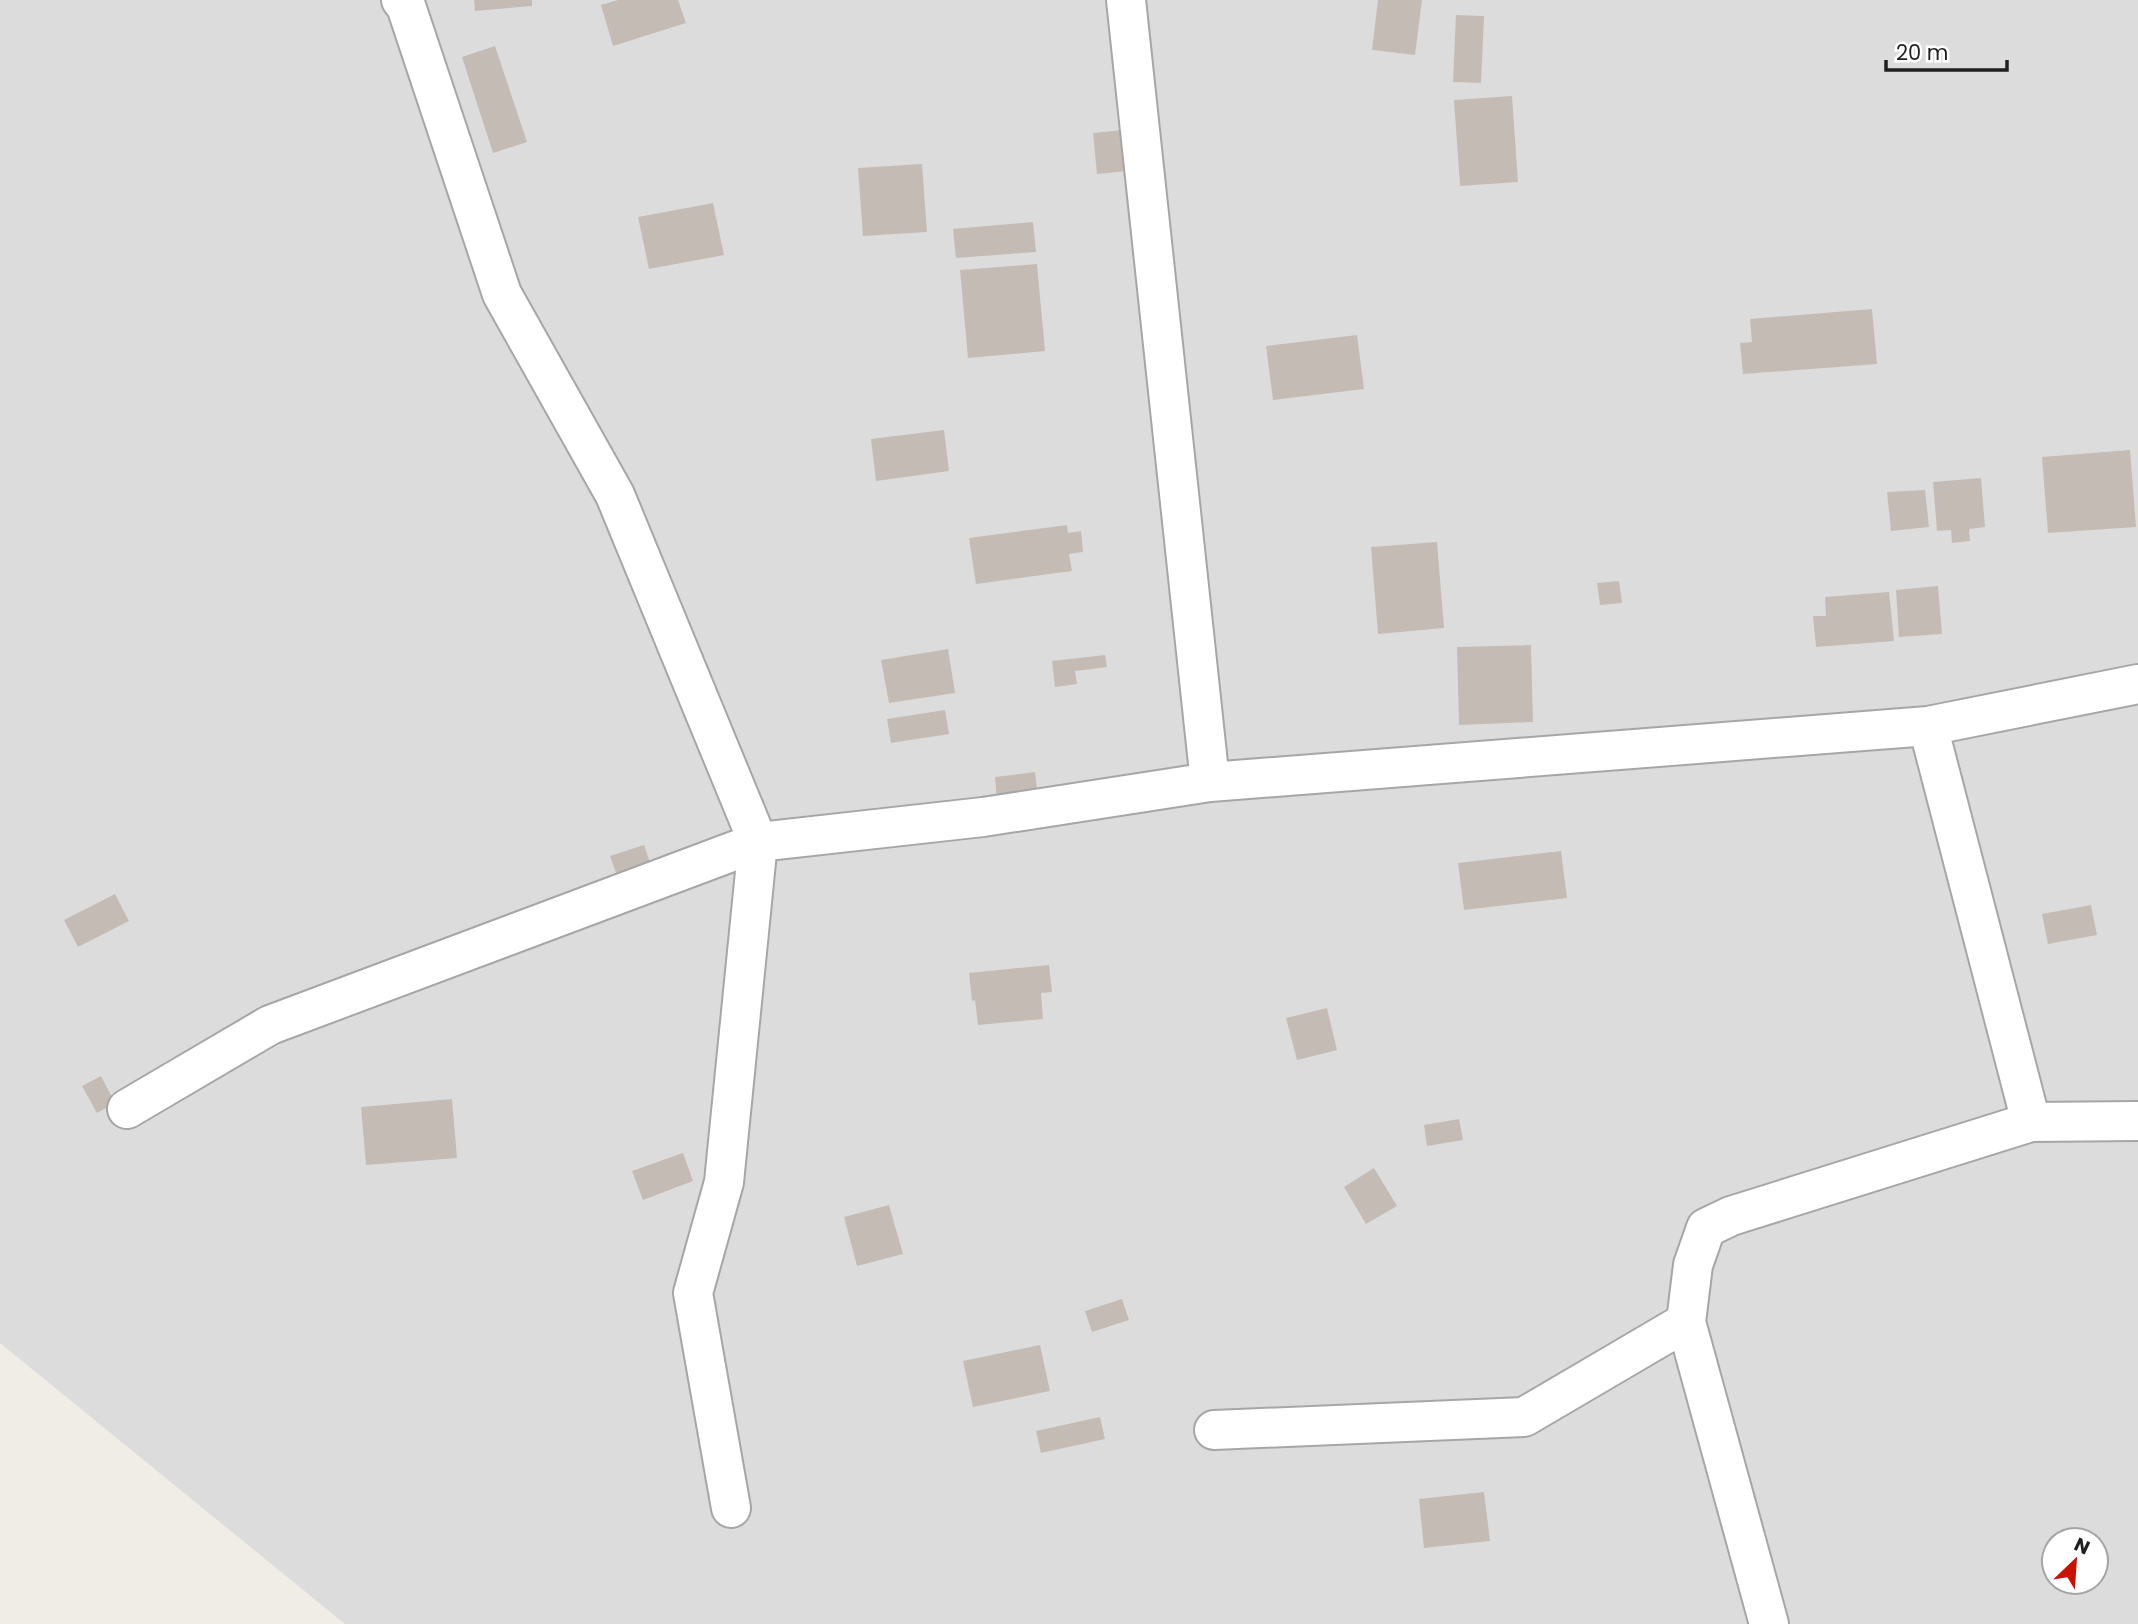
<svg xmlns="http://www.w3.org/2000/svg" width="2138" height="1624" font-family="Poppins,sans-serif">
  <rect width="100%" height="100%" fill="#efede5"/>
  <!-- residential -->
  <path fill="#dddcdc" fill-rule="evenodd" d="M 0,0 L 2138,0 L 2138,1624 L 345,1624 L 0,1343 ZM 2054,1540 L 2096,1540 L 2096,1582 L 2054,1582 Z"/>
  <!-- building -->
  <path fill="#c4bcb4" d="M 474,0 L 532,0 L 532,6 L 475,11 Z
    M 618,0 L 678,0 L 686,23 L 613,46 L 601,5 Z
    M 1378,0 L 1422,0 L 1415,55 L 1372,50 Z
    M 1456,15 L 1484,16 L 1481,83 L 1453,82 Z
    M 495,46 L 527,142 L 493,153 L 462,57 Z
    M 1512,96 L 1518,182 L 1460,186 L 1454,100 Z
    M 1134,129 L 1138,170 L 1097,174 L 1093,133 Z
    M 922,164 L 927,232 L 863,236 L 858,168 Z
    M 713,203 L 724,255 L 649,269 L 638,217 Z
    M 1033,222 L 1036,252 L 956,258 L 953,229 Z
    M 1037,264 L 1045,351 L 968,358 L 960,270 Z
    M 1872,309 L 1877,364 L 1743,374 L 1740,343 L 1752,342 L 1750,319 Z
    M 1357,335 L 1364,389 L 1273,400 L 1266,346 Z
    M 944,430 L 949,471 L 876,481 L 871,439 Z
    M 2130,450 L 2136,527 L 2048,533 L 2042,457 Z
    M 1981,478 L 1985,527 L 1969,529 L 1970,541 L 1952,543 L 1951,530 L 1937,531 L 1933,482 Z
    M 1925,490 L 1929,527 L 1891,531 L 1887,492 Z
    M 1067,525 L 1068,533 L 1081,531 L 1083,552 L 1069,554 L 1072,571 L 976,584 L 969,538 Z
    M 1437,542 L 1444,628 L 1378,634 L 1371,547 Z
    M 1619,581 L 1622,603 L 1600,605 L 1597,583 Z
    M 1938,586 L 1942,634 L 1899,637 L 1896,590 Z
    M 1889,592 L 1894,641 L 1816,647 L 1813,616 L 1826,616 L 1825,597 Z
    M 1531,645 L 1533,722 L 1459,725 L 1457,647 Z
    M 948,649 L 955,693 L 889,703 L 881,660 Z
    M 1105,655 L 1107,667 L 1075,671 L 1077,684 L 1055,687 L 1052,661 Z
    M 945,710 L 949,734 L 891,743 L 887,719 Z
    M 1035,772 L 1038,798 L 997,802 L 995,777 Z
    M 644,845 L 654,874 L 620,884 L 610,856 Z
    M 1561,851 L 1567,898 L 1464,910 L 1458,863 Z
    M 115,894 L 129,921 L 78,947 L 64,920 Z
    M 2091,905 L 2097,935 L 2048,944 L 2042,914 Z
    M 1049,965 L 1052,992 L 1041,993 L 1043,1019 L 978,1025 L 975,1000 L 972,1001 L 969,973 Z
    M 1327,1008 L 1337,1050 L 1297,1060 L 1286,1018 Z
    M 101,1076 L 115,1103 L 97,1113 L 82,1086 Z
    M 452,1099 L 457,1158 L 366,1165 L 361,1107 Z
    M 1459,1119 L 1463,1140 L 1427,1146 L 1424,1125 Z
    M 683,1153 L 693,1181 L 643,1200 L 632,1171 Z
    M 1374,1168 L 1397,1206 L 1366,1224 L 1344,1187 Z
    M 889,1205 L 903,1254 L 857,1266 L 844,1217 Z
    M 1122,1299 L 1129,1320 L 1092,1332 L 1085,1311 Z
    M 1040,1345 L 1050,1391 L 973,1407 L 963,1361 Z
    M 1100,1417 L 1105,1439 L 1041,1453 L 1036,1431 Z
    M 1484,1492 L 1490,1541 L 1424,1548 L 1419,1499 Z"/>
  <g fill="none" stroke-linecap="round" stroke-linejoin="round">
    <defs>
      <path id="street" d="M 401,0 L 406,6 L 502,294 L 615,495 L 758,842 L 983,817 L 1210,782 L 1928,726 L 2138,684
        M 1126,0 L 1210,782
        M 1928,726 L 2031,1122
        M 127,1109 L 270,1025 L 758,842 L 724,1182 L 693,1293 L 731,1508
        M 1686,1322 L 1693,1265 L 1706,1228 L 1731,1216 L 2031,1122 L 2138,1121
        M 1214,1430 L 1524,1417 L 1686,1322 L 1769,1624"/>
    </defs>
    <!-- street casing -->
    <use href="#street" stroke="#a6a6a6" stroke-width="42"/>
    <!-- street -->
    <use href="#street" stroke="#fff" stroke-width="38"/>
  </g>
  <!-- north arrow -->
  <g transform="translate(2075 1561) rotate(25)"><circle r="33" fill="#ffffff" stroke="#a5a5a5" stroke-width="2"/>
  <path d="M0-5L12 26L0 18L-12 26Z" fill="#c91204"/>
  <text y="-10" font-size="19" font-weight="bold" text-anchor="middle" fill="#1f1f1f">N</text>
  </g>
  <!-- scale -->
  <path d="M1886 60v10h121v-10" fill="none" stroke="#1f1f1f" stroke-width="3.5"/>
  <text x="1896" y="60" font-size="21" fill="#1f1f1f" stroke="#ffffff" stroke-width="5" paint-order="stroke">20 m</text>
</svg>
